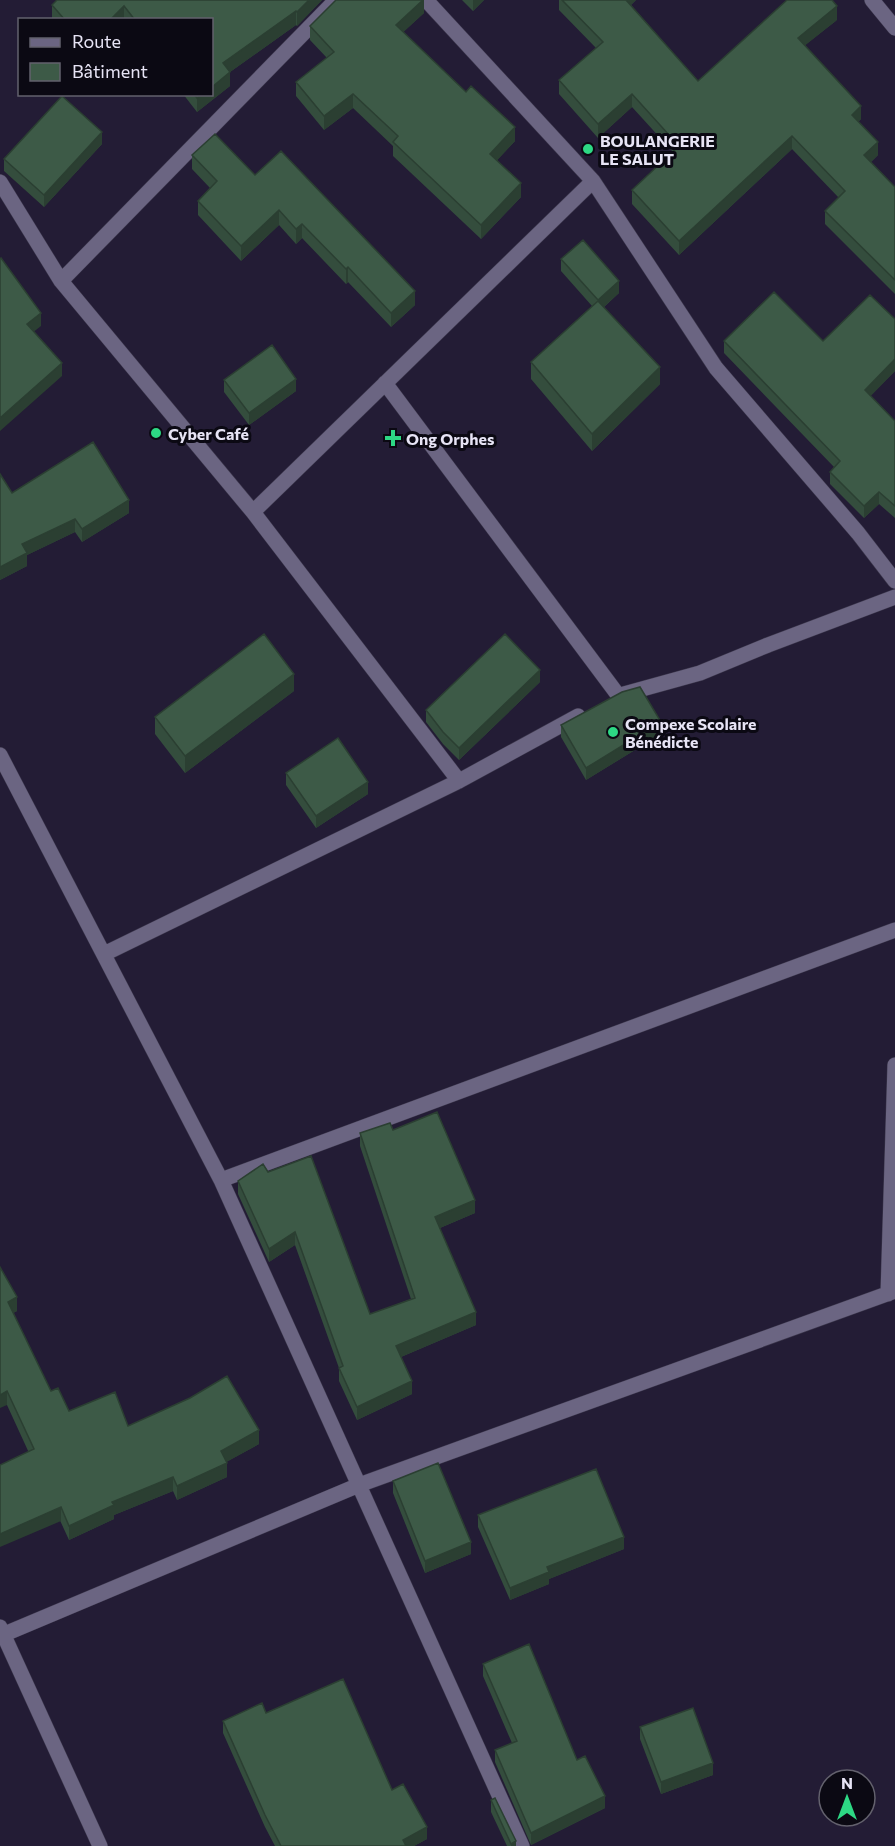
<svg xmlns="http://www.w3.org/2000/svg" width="895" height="1846" font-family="Commissioner,sans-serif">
  <rect width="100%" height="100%" fill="#231c35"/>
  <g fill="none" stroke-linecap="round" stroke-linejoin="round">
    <defs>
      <path id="street" d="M 426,0 L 593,181 L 716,368 L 858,533 L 895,581
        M 872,0 L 895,28
        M 0,182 L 61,281 L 253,512 L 459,781
        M 61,281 L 336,0
        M 385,383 L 618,695
        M 253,512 L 593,181
        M 624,694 L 700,673 L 768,645 L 895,597
        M 0,755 L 221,1180 L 522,1846
        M 104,954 L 459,781 L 578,716
        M 221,1180 L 895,930
        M 888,1294 L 895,1065
        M 0,1627 L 100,1846
        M 0,1636 L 359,1485 L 895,1291"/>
    </defs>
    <!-- street casing -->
    <use href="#street" stroke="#3c374c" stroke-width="16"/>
    <!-- street -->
    <use href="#street" stroke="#6b6582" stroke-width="15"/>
  </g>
  <!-- wall -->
  <path fill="#344d3d" d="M 57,0 L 322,0 L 297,26 L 296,25 L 230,72 L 230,86 L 197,112 L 183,94 L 212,94 L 212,20 L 52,20 L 52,5 Z
    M 424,0 L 424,13 L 403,32 L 515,141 L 497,160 L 521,197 L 481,239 L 393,156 L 393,146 L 353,108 L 324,130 L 296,96 L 296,82 L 327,58 L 310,40 L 310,26 Z
    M 462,0 L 484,0 L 473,11 Z
    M 559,0 L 636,0 L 631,5 L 698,81 L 837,20 L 805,45 L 861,119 L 858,122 L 878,155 L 871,162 L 895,187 L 895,294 L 825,224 L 825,211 L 839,198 L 792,149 L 679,255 L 632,204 L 632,190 L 673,152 L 632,107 L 598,138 L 559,94 L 559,80 L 596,48 L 559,10 Z
    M 102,144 L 44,207 L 4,171 L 4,159 Z
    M 192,155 L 255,175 L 415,305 L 391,327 L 348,282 L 346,284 L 302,238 L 296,244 L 279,225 L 241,261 L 198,215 L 198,201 L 210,188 L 192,169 Z
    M 561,259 L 619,293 L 604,307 L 660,384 L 592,451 L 531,379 L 531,362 L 592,306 L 561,271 Z
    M 895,319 L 895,371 L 870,396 L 895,421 L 895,518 L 879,504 L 864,518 L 830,484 L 830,472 L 834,467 L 724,353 L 724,341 L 823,341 Z
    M 224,380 L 296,391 L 249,425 L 224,392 Z
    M 0,474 L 12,493 L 129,513 L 82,542 L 75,532 L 27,555 L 27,566 L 0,580 Z
    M 540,682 L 459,760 L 443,744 L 426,722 L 426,710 Z
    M 294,691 L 185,773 L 155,734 L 155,717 Z
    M 561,725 L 661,734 L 586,780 L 561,737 Z
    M 286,773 L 368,794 L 316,828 L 286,785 Z
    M 393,1130 L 475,1213 L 440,1228 L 476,1325 L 401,1357 L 412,1394 L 357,1420 L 339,1381 L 339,1368 L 295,1245 L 269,1262 L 238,1194 L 238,1181 L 263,1164 L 370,1314 L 411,1299 L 360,1146 L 360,1133 Z
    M 0,1267 L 17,1311 L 13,1313 L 51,1391 L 69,1411 L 128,1426 L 259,1444 L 226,1462 L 227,1477 L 177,1500 L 173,1491 L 114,1515 L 114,1519 L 69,1540 L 7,1405 Z
    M 393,1481 L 471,1554 L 425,1573 L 393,1493 Z
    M 478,1515 L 624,1549 L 549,1579 L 549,1584 L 510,1600 L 478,1527 Z
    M 483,1664 L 577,1760 L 605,1808 L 531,1845 L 495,1762 L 495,1750 L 512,1743 L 483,1676 Z
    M 266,1713 L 392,1790 L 427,1839 L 414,1846 L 275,1846 L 265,1827 L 223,1733 L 223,1721 Z
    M 640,1727 L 713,1775 L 661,1794 L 640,1739 Z
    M 491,1800 L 516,1846 L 507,1846 L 491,1812 Z"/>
  <!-- shaded-wall -->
  <path fill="#2b3f32" d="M 309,0 L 322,0 L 297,26 L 297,12 Z
    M 423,0 L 424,0 L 424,13 L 396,39 L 396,25 Z
    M 473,0 L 484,0 L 473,11 Z
    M 624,0 L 636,0 L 624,11 Z
    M 124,6 L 124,20 L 110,20 Z
    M 837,6 L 837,20 L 798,51 L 798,38 Z
    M 296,11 L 296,25 L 230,72 L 230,86 L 197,112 L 197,98 L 201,94 L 212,94 L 212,87 L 223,63 Z
    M 353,94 L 353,108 L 324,130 L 324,116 Z
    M 632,94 L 632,107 L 598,138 L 598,124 Z
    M 861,106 L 861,119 L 852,128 L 852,115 Z
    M 515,127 L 515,141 L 490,168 L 490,154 Z
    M 102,132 L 102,144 L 44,207 L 44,195 Z
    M 792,136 L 792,149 L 679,255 L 679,241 Z
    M 878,142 L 878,155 L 864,168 L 864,155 Z
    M 521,183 L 521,197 L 481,239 L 481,225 Z
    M 279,210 L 279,225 L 241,261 L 241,246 Z
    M 302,224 L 302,238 L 296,244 L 296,229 Z
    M 348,267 L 348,282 L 346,284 L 346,269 Z
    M 619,281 L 619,293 L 598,312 L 598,300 Z
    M 415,291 L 415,305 L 391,327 L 391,313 Z
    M 41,313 L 41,326 L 27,337 L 27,324 Z
    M 895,359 L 895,371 L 865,402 L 865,390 Z
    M 62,363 L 62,376 L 0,431 L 0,418 Z
    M 660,367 L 660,384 L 592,451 L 592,434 Z
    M 296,379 L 296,391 L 249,425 L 249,413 Z
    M 879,492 L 879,504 L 864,518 L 864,506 Z
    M 129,500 L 129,513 L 82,542 L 82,529 Z
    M 75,519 L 75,532 L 27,555 L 27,566 L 0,580 L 0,567 L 22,544 Z
    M 540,670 L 540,682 L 459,760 L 459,748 Z
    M 294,674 L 294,691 L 185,773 L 185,756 Z
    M 661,722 L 661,734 L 586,780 L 586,768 Z
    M 368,782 L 368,794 L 316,828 L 316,816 Z
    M 475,1200 L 475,1213 L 435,1230 L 435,1217 Z
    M 295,1232 L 295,1245 L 269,1262 L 269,1249 Z
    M 17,1297 L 17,1311 L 8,1316 L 8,1302 Z
    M 476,1312 L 476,1325 L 396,1359 L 396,1346 Z
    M 412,1381 L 412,1394 L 357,1420 L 357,1407 Z
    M 7,1391 L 7,1405 L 0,1408 L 0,1395 Z
    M 259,1430 L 259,1444 L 221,1465 L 221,1451 Z
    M 227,1463 L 227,1477 L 177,1500 L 177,1486 Z
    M 173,1477 L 173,1491 L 114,1515 L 114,1519 L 69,1540 L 69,1526 L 112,1502 Z
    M 61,1507 L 61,1521 L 0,1547 L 0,1534 Z
    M 624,1537 L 624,1549 L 549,1579 L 549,1584 L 510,1600 L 510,1588 L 547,1567 Z
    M 471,1542 L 471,1554 L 425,1573 L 425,1561 Z
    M 713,1763 L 713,1775 L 661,1794 L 661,1782 Z
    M 605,1796 L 605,1808 L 531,1845 L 531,1833 Z
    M 427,1827 L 427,1839 L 414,1846 L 403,1846 L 403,1840 Z
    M 516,1841 L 516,1846 L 511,1846 L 511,1844 Z"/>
  <!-- building -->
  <path fill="#3d5a47" stroke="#2b3f32" stroke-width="1.5" d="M 57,0 L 309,0 L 297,12 L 296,11 L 223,63 L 230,72 L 212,87 L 212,20 L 135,20 L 124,6 L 110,20 L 65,20 L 52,5 Z
    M 336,0 L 423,0 L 396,25 L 466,92 L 471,86 L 515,127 L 490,154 L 521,183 L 481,225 L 393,142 L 398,136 L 353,94 L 324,116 L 296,82 L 334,52 L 310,26 Z
    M 562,0 L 626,0 L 698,81 L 787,0 L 832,0 L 837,6 L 798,38 L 861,106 L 852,115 L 878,142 L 864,155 L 895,187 L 895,280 L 825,211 L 845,191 L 792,136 L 679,241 L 632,190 L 679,146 L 632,94 L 598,124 L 559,80 L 603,42 Z
    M 194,94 L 201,94 L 197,98 Z
    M 62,96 L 102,132 L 44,195 L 4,159 Z
    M 215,134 L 255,175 L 281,151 L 415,291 L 391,313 L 348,267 L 346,269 L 302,224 L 296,229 L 279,210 L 241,246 L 198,201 L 217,181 L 192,155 Z
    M 583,240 L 619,281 L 598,300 L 561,259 Z
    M 1,258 L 41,313 L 27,324 L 62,363 L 0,418 L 0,259 Z
    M 774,292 L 823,341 L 870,295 L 895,319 L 895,359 L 865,390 L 895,421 L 895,506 L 879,492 L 864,506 L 830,472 L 840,461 L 724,341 Z
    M 598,301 L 660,367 L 592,434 L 531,362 Z
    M 272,345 L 296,379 L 249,413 L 224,380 Z
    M 93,442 L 129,500 L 82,529 L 75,519 L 22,544 L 27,553 L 0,567 L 0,474 L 12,493 Z
    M 264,634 L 294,674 L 185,756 L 155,717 Z
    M 505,634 L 540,670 L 459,748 L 443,732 L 426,710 Z
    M 640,687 L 661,722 L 586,768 L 561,725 L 622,692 Z
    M 338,738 L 368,782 L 316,816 L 286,773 Z
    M 437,1112 L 475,1200 L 435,1217 L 476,1312 L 396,1346 L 412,1381 L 357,1407 L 339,1368 L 343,1366 L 295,1232 L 269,1249 L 238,1181 L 263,1164 L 268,1172 L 311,1156 L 370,1314 L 415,1298 L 360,1133 L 390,1123 L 393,1130 Z
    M 0,1267 L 17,1297 L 8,1302 L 51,1391 L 58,1388 L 69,1411 L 115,1392 L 128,1426 L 190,1398 L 227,1376 L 259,1430 L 221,1451 L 227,1463 L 177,1486 L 173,1477 L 112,1502 L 114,1505 L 69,1526 L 61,1507 L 0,1534 L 0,1465 L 34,1449 L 7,1391 L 0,1395 Z
    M 438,1463 L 471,1542 L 425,1561 L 393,1481 Z
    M 596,1469 L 624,1537 L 547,1567 L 549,1572 L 510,1588 L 478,1515 Z
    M 529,1644 L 577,1760 L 585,1756 L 605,1796 L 531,1833 L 495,1750 L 517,1741 L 483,1664 Z
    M 343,1679 L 392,1790 L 403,1784 L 427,1827 L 403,1840 L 406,1846 L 281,1846 L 265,1815 L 223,1721 L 262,1703 L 266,1713 Z
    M 693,1708 L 713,1763 L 661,1782 L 640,1727 Z
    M 495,1798 L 516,1841 L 511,1844 L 491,1800 Z"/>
  <!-- markers -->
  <g fill="#2dd884" stroke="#0b0913" stroke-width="2">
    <circle cx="588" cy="149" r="6"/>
    <circle cx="156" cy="433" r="6"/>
    <path d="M390 429h6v6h6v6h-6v6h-6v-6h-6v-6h6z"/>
    <circle cx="613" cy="732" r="6"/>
  </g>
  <g text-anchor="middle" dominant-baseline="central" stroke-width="6" stroke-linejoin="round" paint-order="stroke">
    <!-- poi labels -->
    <g font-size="16" font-weight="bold" fill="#e7e4f5" stroke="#0b0913" text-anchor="start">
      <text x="600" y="140">BOULANGERIE<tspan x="600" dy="18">LE SALUT</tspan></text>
      <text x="168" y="433">Cyber Café</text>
      <text x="406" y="438">Ong Orphes</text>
      <text x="625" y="723">Compexe Scolaire<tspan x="625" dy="18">Bénédicte</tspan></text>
    </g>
  </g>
  <!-- legend -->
  <rect x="18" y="18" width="195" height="78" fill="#0b0913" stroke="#63616d" stroke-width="1.5"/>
  <rect x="30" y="38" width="30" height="9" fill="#6b6582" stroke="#63616d" stroke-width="1.5"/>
  <text x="72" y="48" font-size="18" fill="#e7e4f5">Route</text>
  <rect x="30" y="63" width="30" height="18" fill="#3d5a47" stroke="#63616d" stroke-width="1.5"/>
  <text x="72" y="78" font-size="18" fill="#e7e4f5">Bâtiment</text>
  <!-- north arrow -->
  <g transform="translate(847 1798)"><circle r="28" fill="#0b0913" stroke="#63616d" stroke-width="1.5"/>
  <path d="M0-4.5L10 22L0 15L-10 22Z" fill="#2dd884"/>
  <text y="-9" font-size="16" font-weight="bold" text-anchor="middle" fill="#e7e4f5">N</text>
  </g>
</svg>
